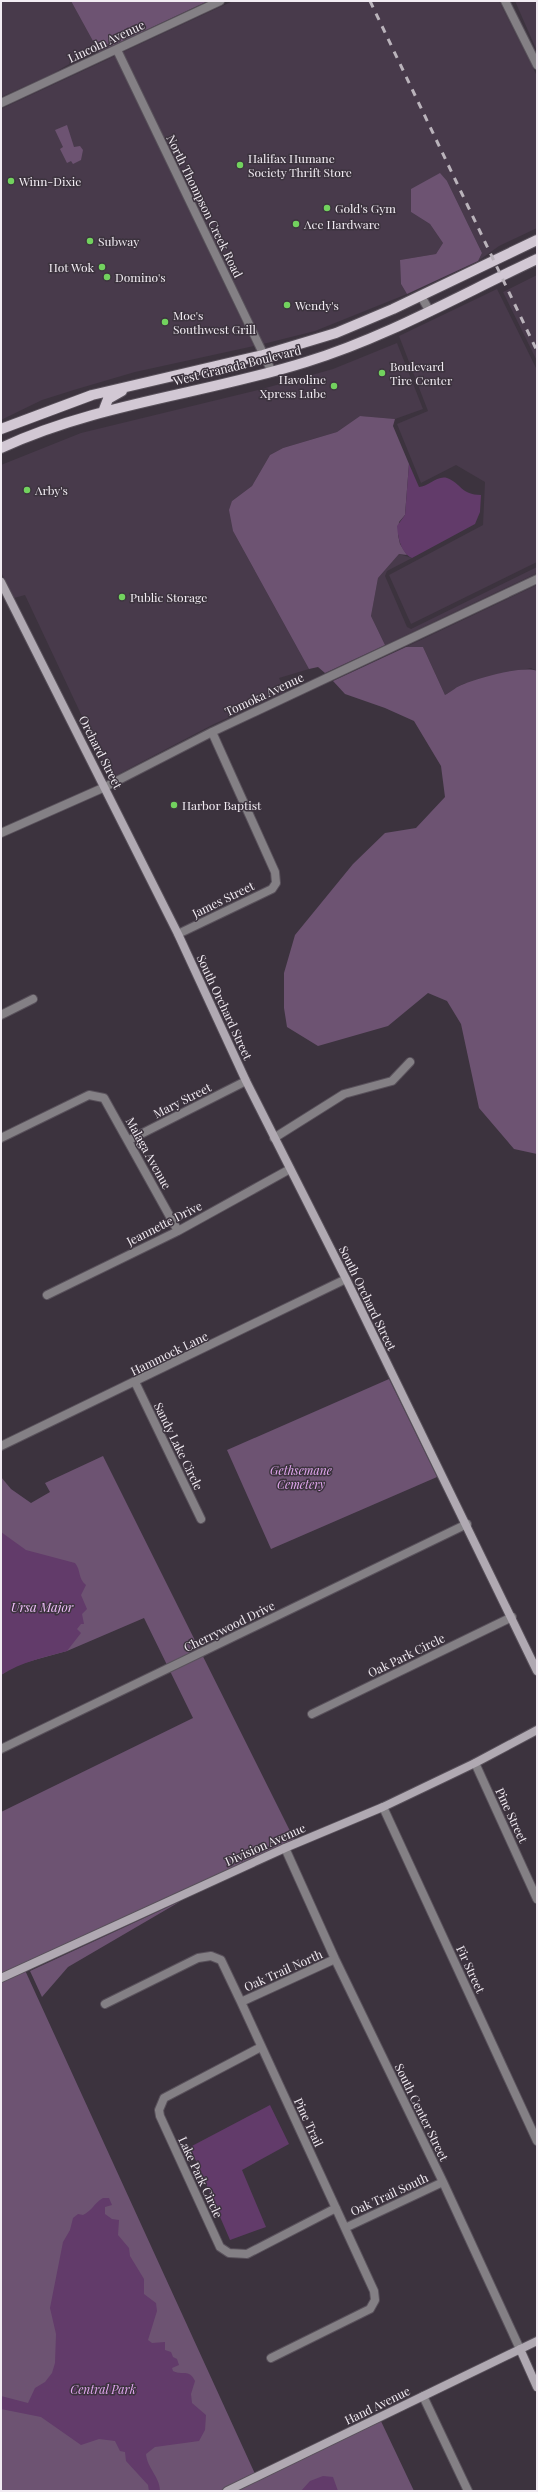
<svg xmlns="http://www.w3.org/2000/svg" width="538" height="2492" font-family="'Playfair Display',serif">
  <rect width="100%" height="100%" fill="#3c333e"/>
  <!-- built -->
  <path fill="#483a4b" d="M 1,1 L 71,1 L 97,48 L 52,74 L 1,97 Z
    M 233,1 L 499,1 L 537,76 L 537,228 L 499,246 L 478,261 L 482,253 L 447,181 L 411,212 L 430,224 L 443,243 L 436,254 L 400,260 L 401,284 L 407,294 L 315,331 L 263,344 L 123,52 Z
    M 515,1 L 537,1 L 537,51 Z
    M 115,56 L 254,346 L 135,372 L 77,389 L 42,400 L 1,420 L 1,109 Z
    M 537,275 L 537,361 L 503,292 Z
    M 497,289 L 537,370 L 537,562 L 411,624 L 389,575 L 483,525 L 485,482 L 456,465 L 421,483 L 397,424 L 428,411 L 399,336 Z
    M 397,343 L 423,409 L 395,419 L 360,416 L 337,432 L 283,448 L 270,455 L 252,486 L 232,501 L 233,531 L 309,669 L 279,678 L 285,692 L 214,724 L 111,778 L 25,595 L 14,598 L 1,572 L 1,465 L 81,433 L 262,389 L 333,369 Z
    M 399,554 L 412,558 L 387,571 L 385,576 L 407,627 L 411,629 L 537,567 L 537,573 L 385,645 L 371,616 L 378,578 Z
    M 537,585 L 537,671 L 531,668 L 463,684 L 445,695 L 423,647 L 406,647 Z"/>
  <!-- green -->
  <path fill="#6d5372" d="M 71,1 L 208,1 L 99,52 Z
    M 67,125 L 74,147 L 80,146 L 83,150 L 81,160 L 73,164 L 71,161 L 67,163 L 60,149 L 63,147 L 55,130 Z
    M 440,173 L 447,181 L 482,253 L 478,261 L 407,294 L 401,284 L 400,260 L 436,254 L 443,243 L 430,224 L 411,212 L 411,189 Z
    M 360,416 L 395,419 L 393,426 L 409,464 L 405,515 L 399,522 L 398,535 L 400,544 L 407,555 L 399,554 L 378,578 L 371,616 L 385,645 L 325,673 L 318,667 L 309,669 L 233,531 L 229,510 L 232,501 L 252,486 L 270,455 L 283,448 L 337,432 Z
    M 406,647 L 423,647 L 445,695 C 451,692 457,686 464,684 C 478,678 524,665 537,671 L 537,1154 L 514,1149 L 479,1108 L 461,1024 L 447,1001 L 428,993 L 388,1026 L 318,1046 L 287,1027 L 284,1008 L 284,973 L 295,935 L 353,864 L 385,833 L 416,828 L 445,797 L 441,766 L 414,721 L 385,708 L 345,694 L 333,681 Z
    M 389,1379 L 437,1477 L 271,1549 L 227,1450 Z
    M 103,1456 L 296,1843 L 24,1968 L 256,2476 L 379,2417 L 414,2491 L 1,2491 L 1,1812 L 193,1718 L 144,1618 L 67,1651 L 16,1665 L 1,1675 L 1,1477 L 11,1489 L 31,1503 L 50,1492 L 45,1483 Z
    M 181,1901 L 68,1967 L 42,1997 L 30,1971 Z"/>
  <!-- water -->
  <path fill="#623b6a" d="M 409,464 L 419,487 C 428,487 437,475 447,478 C 461,483 461,495 481,495 L 480,512 L 475,524 L 412,558 C 401,553 398,538 397,526 L 405,515 Z
    M 1,1532 L 26,1550 L 75,1563 C 81,1570 78,1579 86,1585 L 81,1595 L 87,1609 L 82,1614 L 84,1624 L 81,1624 L 77,1629 L 81,1633 L 67,1651 C 44,1657 22,1662 1,1675 Z
    M 270,2105 L 289,2144 L 242,2170 L 266,2227 L 230,2240 L 190,2147 Z
    M 103,2198 L 109,2198 L 112,2205 L 105,2207 L 105,2214 L 112,2219 L 119,2220 L 118,2235 L 129,2248 L 130,2256 L 144,2279 L 144,2294 L 156,2303 L 157,2311 L 148,2340 L 152,2343 L 165,2342 L 165,2350 L 171,2352 L 173,2357 L 177,2359 L 179,2365 L 172,2368 L 173,2371 C 182,2376 189,2368 195,2381 L 191,2394 L 192,2403 L 206,2415 L 205,2430 L 199,2441 L 155,2447 L 146,2454 C 147,2468 160,2477 160,2491 L 149,2491 L 148,2485 L 126,2461 L 125,2452 L 120,2451 L 115,2441 L 99,2439 L 81,2445 L 41,2417 L 1,2409 L 1,2396 L 28,2403 L 35,2388 L 45,2382 L 52,2373 L 55,2363 L 56,2334 L 50,2308 L 63,2242 L 70,2230 L 73,2218 L 78,2214 L 83,2215 C 92,2211 94,2203 103,2198 Z
    M 323,2476 L 333,2477 L 338,2491 L 301,2491 L 310,2481 Z"/>
  <g fill="none" stroke-linecap="round" stroke-linejoin="round">
    <defs>
      <path id="street" d="M 505,1 L 537,65
        M 117,50 L 272,372
        M 1,103 L 220,1
        M 421,296 L 430,312
        M 1,833 L 105,787 L 212,732 L 537,579
        M 178,934 L 272,889 L 276,883 L 275,872 L 212,732
        M 1,1015 L 33,999
        M 1,1138 L 89,1095 L 104,1098 L 178,1231
        M 274,1138 L 344,1094 L 392,1081 L 410,1062
        M 129,1140 L 246,1081
        M 47,1295 L 178,1231 L 290,1169
        M 135,1382 L 201,1519
        M 1,1446 L 346,1279
        M 312,1714 L 512,1617
        M 1,1749 L 467,1524
        M 475,1763 L 537,1899
        M 383,1807 L 537,2141
        M 285,1848 L 335,1959 L 443,2182 L 520,2349
        M 241,2002 L 335,1959
        M 105,2004 L 198,1958 L 211,1956 L 221,1960 L 241,2002 L 374,2291 L 375,2300 L 370,2309 L 271,2358
        M 261,2047 L 164,2098 L 159,2110 L 160,2116 L 220,2247 L 229,2253 L 247,2254 L 336,2208
        M 345,2228 L 443,2182
        M 423,2396 L 468,2491"/>
      <path id="secondary" d="M 1,582 L 178,934 L 246,1081 L 346,1279 L 537,1671
        M 1,1978 L 285,1848 L 383,1807 L 475,1763 L 537,1730
        M 520,2349 L 537,2387
        M 227,2491 L 537,2341"/>
      <path id="primary" d="M 103,412 L 108,399 L 122,391
        M 1,429 L 92,395 L 263,355 L 336,333 L 393,309 L 537,240
        M 1,448 C 98,403 205,394 306,362 C 387,337 460,295 537,259"/>
    </defs>
    <!-- street casing -->
    <use href="#street" stroke="#59515b" stroke-width="10"/>
    <!-- secondary casing -->
    <use href="#secondary" stroke="#59515b" stroke-width="10"/>
    <!-- primary casing -->
    <use href="#primary" stroke="#59515b" stroke-width="12"/>
    <!-- street -->
    <use href="#street" stroke="#848085" stroke-width="8"/>
    <!-- secondary -->
    <use href="#secondary" stroke="#b0a9b2" stroke-width="8"/>
    <!-- primary -->
    <use href="#primary" stroke="#d2c8d4" stroke-width="10"/>
    <!-- rail -->
    <path stroke="#bab3bb" stroke-width="3" stroke-dasharray="7 7" stroke-linecap="butt" d="M 370,1 L 537,351"/>
  </g>
  <!-- markers -->
  <g fill="#72d25e" stroke="#3c333e" stroke-width="1.5">
    <circle cx="240" cy="165" r="4"/>
    <circle cx="11" cy="181" r="4"/>
    <circle cx="327" cy="208" r="4"/>
    <circle cx="296" cy="224" r="4"/>
    <circle cx="90" cy="241" r="4"/>
    <circle cx="102" cy="267" r="4"/>
    <circle cx="107" cy="277" r="4"/>
    <circle cx="287" cy="305" r="4"/>
    <circle cx="165" cy="322" r="4"/>
    <circle cx="382" cy="373" r="4"/>
    <circle cx="334" cy="386" r="4"/>
    <circle cx="27" cy="490" r="4"/>
    <circle cx="122" cy="597" r="4"/>
    <circle cx="174" cy="805" r="4"/>
  </g>
  <g text-anchor="middle" dominant-baseline="central" stroke-width="3" stroke-linejoin="round" paint-order="stroke">
    <!-- street labels -->
    <g font-size="12" fill="#f2ecf3" stroke="#3c333e">
      <text transform="translate(106 41) rotate(-25)">Lincoln Avenue</text>
      <text transform="translate(205 206) rotate(64)">North Thompson Creek Road</text>
      <text transform="translate(237 365) rotate(-14)">West Granada Boulevard</text>
      <text transform="translate(264 694) rotate(-25)">Tomoka Avenue</text>
      <text transform="translate(101 752) rotate(63)">Orchard Street</text>
      <text transform="translate(223 899) rotate(-26)">James Street</text>
      <text transform="translate(225 1007) rotate(65)">South Orchard Street</text>
      <text transform="translate(182 1100) rotate(-27)">Mary Street</text>
      <text transform="translate(149 1153) rotate(61)">Malaga Avenue</text>
      <text transform="translate(164 1223) rotate(-27)">Jeannette Drive</text>
      <text transform="translate(368 1298) rotate(64)">South Orchard Street</text>
      <text transform="translate(169 1353) rotate(-26)">Hammock Lane</text>
      <text transform="translate(179 1446) rotate(64)">Sandy Lake Circle</text>
      <text transform="translate(229 1626) rotate(-26)">Cherrywood Drive</text>
      <text transform="translate(406 1655) rotate(-26)">Oak Park Circle</text>
      <text transform="translate(512 1815) rotate(65)">Pine Street</text>
      <text transform="translate(265 1844) rotate(-24)">Division Avenue</text>
      <text transform="translate(471 1969) rotate(65)">Fir Street</text>
      <text transform="translate(283 1970) rotate(-24)">Oak Trail North</text>
      <text transform="translate(422 2112) rotate(64)">South Center Street</text>
      <text transform="translate(309 2122) rotate(65)">Pine Trail</text>
      <text transform="translate(201 2177) rotate(65)">Lake Park Circle</text>
      <text transform="translate(389 2194) rotate(-25)">Oak Trail South</text>
      <text transform="translate(377 2405) rotate(-26)">Hand Avenue</text>
    </g>
    <!-- poi labels -->
    <g font-size="12" fill="#f2ecf3" stroke="#3c333e" text-anchor="start">
      <text x="248" y="158">Halifax Humane<tspan x="248" dy="14">Society Thrift Store</tspan></text>
      <text x="19" y="181">Winn-Dixie</text>
      <text x="335" y="208">Gold's Gym</text>
      <text x="304" y="224">Ace Hardware</text>
      <text x="98" y="241">Subway</text>
      <text x="94" y="267" text-anchor="end">Hot Wok</text>
      <text x="115" y="277">Domino's</text>
      <text x="295" y="305">Wendy's</text>
      <text x="173" y="315">Moe's<tspan x="173" dy="14">Southwest Grill</tspan></text>
      <text x="390" y="366">Boulevard<tspan x="390" dy="14">Tire Center</tspan></text>
      <text x="326" y="379" text-anchor="end">Havoline<tspan x="326" dy="14">Xpress Lube</tspan></text>
      <text x="35" y="490">Arby's</text>
      <text x="130" y="597">Public Storage</text>
      <text x="182" y="805">Harbor Baptist</text>
    </g>
    <!-- park labels -->
    <g font-size="12" font-style="italic" fill="#e2a7ef" stroke="#3c333e">
      <text x="301" y="1470">Gethsemane<tspan x="301" dy="14">Cemetery</tspan></text>
      <text x="103" y="2389">Central Park</text>
    </g>
    <!-- water labels -->
    <g font-size="13" font-style="italic" fill="#efbff9" stroke="#3c333e">
      <text x="42" y="1606">Ursa Major</text>
    </g>
  </g>
  <!-- border -->
  <rect width="538" height="2492" fill="none" stroke="#f2ecf3" stroke-width="4"/>
</svg>
